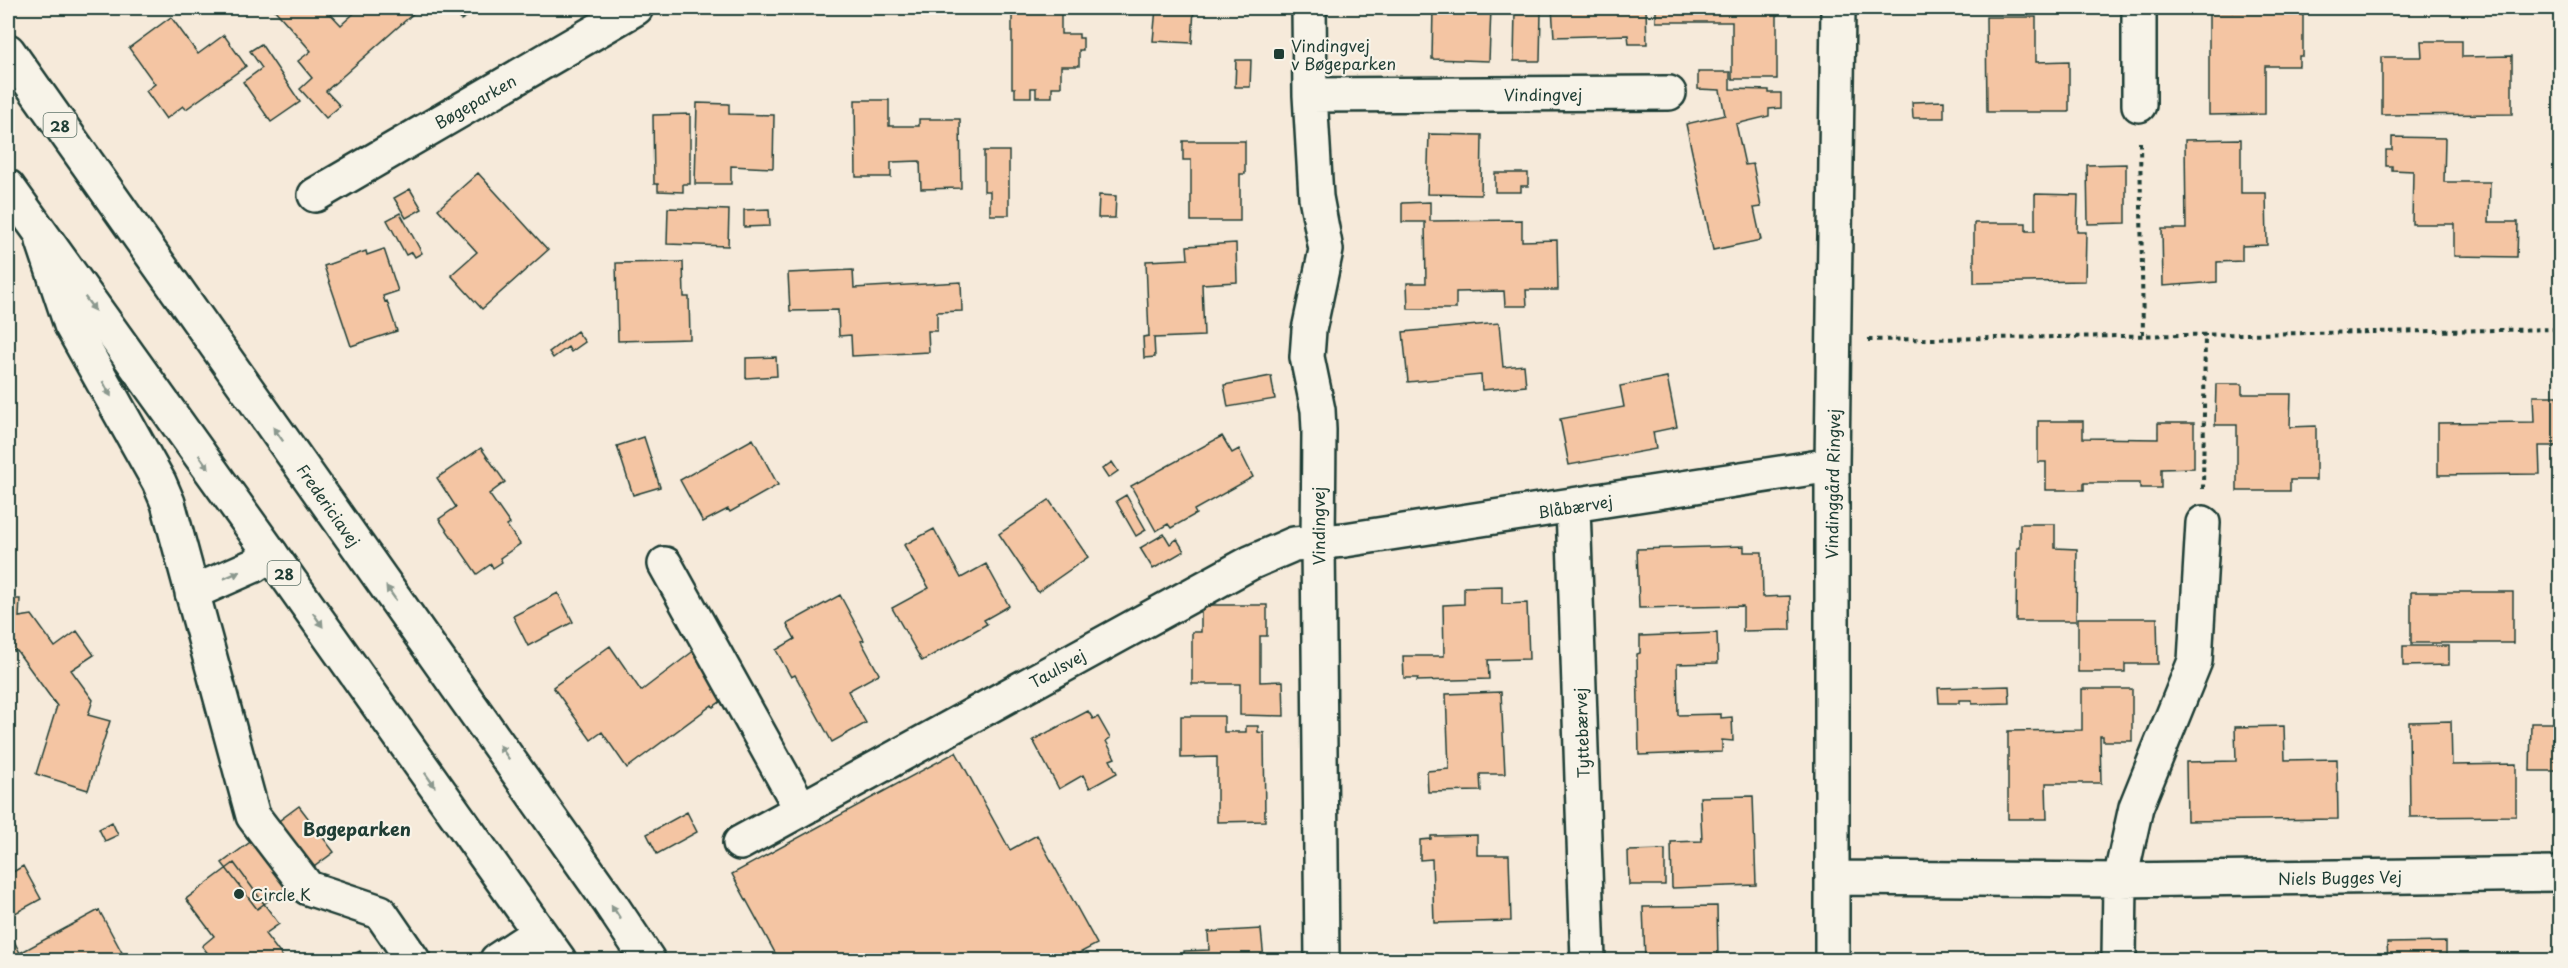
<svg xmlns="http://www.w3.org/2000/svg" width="2568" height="968" font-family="'Playpen Sans',sans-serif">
  <rect width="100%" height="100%" fill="#f6eada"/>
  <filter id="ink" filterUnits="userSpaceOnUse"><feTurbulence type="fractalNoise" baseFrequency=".0167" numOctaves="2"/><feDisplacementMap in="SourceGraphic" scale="12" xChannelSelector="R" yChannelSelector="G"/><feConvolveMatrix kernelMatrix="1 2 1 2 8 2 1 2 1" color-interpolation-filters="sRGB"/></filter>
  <g filter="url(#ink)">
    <!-- building -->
    <path fill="#f4c5a3" stroke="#1f3d34" stroke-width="1.5" d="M 273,8 L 325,8 L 341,25 L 360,8 L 411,8 L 415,12 L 326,91 L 340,106 L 326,118 L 300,89 L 312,78 L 298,61 L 311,51 Z
      M 453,8 L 481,8 L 461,20 Z
      M 1012,8 L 1052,8 L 1052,12 L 1061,12 L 1061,34 L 1079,34 L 1079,38 L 1083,38 L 1083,50 L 1079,50 L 1079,66 L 1061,66 L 1061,87 L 1052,87 L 1052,97 L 1036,97 L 1036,88 L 1031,88 L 1031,97 L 1015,97 L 1015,88 L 1012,88 Z
      M 1156,8 L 1194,8 L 1192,43 L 1153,41 Z
      M 1433,8 L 1491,8 L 1489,61 L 1432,59 Z
      M 1552,8 L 1646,8 L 1647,44 L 1629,44 L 1628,35 L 1554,37 Z
      M 1656,8 L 1777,8 L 1777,79 L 1732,79 L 1732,22 L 1656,22 Z
      M 1515,11 L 1541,11 L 1540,61 L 1514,61 Z
      M 2303,11 L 2303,56 L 2299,56 L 2299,66 L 2265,66 L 2265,114 L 2209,115 L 2209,12 Z
      M 171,17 L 198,54 L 224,35 L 246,66 L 186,109 L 183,106 L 166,119 L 146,91 L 155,84 L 129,48 Z
      M 1986,17 L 2036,17 L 2036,62 L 2069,61 L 2069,112 L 1987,112 Z
      M 2421,41 L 2462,41 L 2462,57 L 2512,56 L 2512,114 L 2382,115 L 2382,57 L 2422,57 Z
      M 261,44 L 300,102 L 271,122 L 243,82 L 262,68 L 250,51 Z
      M 1236,60 L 1251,60 L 1250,87 L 1235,87 Z
      M 1698,72 L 1730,72 L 1730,89 L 1769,90 L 1769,93 L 1781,93 L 1781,108 L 1769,109 L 1769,116 L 1736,124 L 1745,165 L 1753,164 L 1761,207 L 1754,208 L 1761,240 L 1713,250 L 1686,124 L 1725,115 L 1720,90 L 1698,89 Z
      M 855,100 L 889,100 L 889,126 L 919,126 L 919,119 L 960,119 L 961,188 L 921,189 L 920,161 L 891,162 L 891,177 L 856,177 Z
      M 1944,101 L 1944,118 L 1913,118 L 1912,102 Z
      M 697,103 L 729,104 L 729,114 L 774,115 L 773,168 L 731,166 L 731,184 L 695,184 Z
      M 690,114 L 690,184 L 683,184 L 683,192 L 658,191 L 658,184 L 654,184 L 653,115 Z
      M 1429,134 L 1482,135 L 1481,195 L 1427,194 Z
      M 2392,137 L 2445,138 L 2444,182 L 2490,182 L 2489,222 L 2518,222 L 2517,257 L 2454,256 L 2454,224 L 2412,224 L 2413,171 L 2392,170 L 2392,166 L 2386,166 L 2386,150 L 2392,150 Z
      M 2241,139 L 2241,193 L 2266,193 L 2267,245 L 2242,246 L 2242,261 L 2217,262 L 2217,282 L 2163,286 L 2162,229 L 2186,229 L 2185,140 Z
      M 1183,141 L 1245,141 L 1245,174 L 1240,174 L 1240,221 L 1191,221 L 1191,160 L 1183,160 Z
      M 984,151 L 1009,151 L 1009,215 L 990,215 L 990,191 L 984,191 Z
      M 2126,164 L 2126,223 L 2088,224 L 2087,165 Z
      M 478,173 L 548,250 L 482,309 L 451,275 L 477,252 L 438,209 Z
      M 1495,173 L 1528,173 L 1528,186 L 1521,186 L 1521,192 L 1495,192 Z
      M 410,189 L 422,209 L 406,218 L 394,198 Z
      M 2035,194 L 2078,195 L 2077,232 L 2086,232 L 2085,281 L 1974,283 L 1974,223 L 2026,223 L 2026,231 L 2035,231 Z
      M 1099,195 L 1116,196 L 1115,218 L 1098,218 Z
      M 1430,202 L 1430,221 L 1522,220 L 1522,241 L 1557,240 L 1558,290 L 1526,290 L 1527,306 L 1505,306 L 1504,291 L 1456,292 L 1456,309 L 1408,309 L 1407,283 L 1426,283 L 1425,222 L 1402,222 L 1402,203 Z
      M 668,208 L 729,210 L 728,246 L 667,244 Z
      M 769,209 L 770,226 L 744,227 L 744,210 Z
      M 400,213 L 422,253 L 415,257 L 412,252 L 406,255 L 387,220 Z
      M 1236,243 L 1237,282 L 1202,284 L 1204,336 L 1154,338 L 1155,357 L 1144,358 L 1143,337 L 1149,336 L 1146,261 L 1188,259 L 1187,246 Z
      M 384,249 L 398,291 L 383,296 L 385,302 L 387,301 L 397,331 L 351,346 L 324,266 L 366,251 L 367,255 Z
      M 683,262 L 684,297 L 689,297 L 690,339 L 618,341 L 616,263 Z
      M 853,270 L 854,288 L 961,282 L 962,311 L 937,312 L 937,331 L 928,331 L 929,352 L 852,356 L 851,335 L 839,336 L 838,310 L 790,311 L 788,273 Z
      M 1499,323 L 1503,367 L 1524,365 L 1526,386 L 1482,390 L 1481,375 L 1408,382 L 1403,332 Z
      M 577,331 L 585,342 L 571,352 L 568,347 L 553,358 L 549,352 Z
      M 776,357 L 777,376 L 746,378 L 746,358 Z
      M 1271,376 L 1275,399 L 1228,407 L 1224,385 Z
      M 1667,377 L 1677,427 L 1653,432 L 1656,449 L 1569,465 L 1560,419 L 1624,407 L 1620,386 Z
      M 2216,384 L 2242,384 L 2242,394 L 2291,394 L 2290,427 L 2316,426 L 2316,480 L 2290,480 L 2290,491 L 2237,491 L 2237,425 L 2215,425 Z
      M 2533,396 L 2558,396 L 2558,404 L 2560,404 L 2560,446 L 2539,446 L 2540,474 L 2438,475 L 2438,423 L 2534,422 Z
      M 2038,421 L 2083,421 L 2083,438 L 2158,439 L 2158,423 L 2194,423 L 2194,468 L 2161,469 L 2161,488 L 2140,488 L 2140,483 L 2084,483 L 2084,490 L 2046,490 L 2046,462 L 2038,462 Z
      M 1222,436 L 1232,453 L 1239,449 L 1253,477 L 1194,510 L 1196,514 L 1171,528 L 1168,524 L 1156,531 L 1131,486 Z
      M 644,437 L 660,487 L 633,495 L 617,446 Z
      M 753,439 L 778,485 L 730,512 L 728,509 L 703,522 L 680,480 Z
      M 481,448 L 505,482 L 489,494 L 510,524 L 507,526 L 520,544 L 500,558 L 502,562 L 493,568 L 491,564 L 477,574 L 439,519 L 456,507 L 437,478 Z
      M 1112,462 L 1118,471 L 1108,478 L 1102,469 Z
      M 1126,495 L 1146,530 L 1136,536 L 1116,501 Z
      M 1049,500 L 1088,557 L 1038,592 L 999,534 Z
      M 2020,524 L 2055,524 L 2055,548 L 2077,549 L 2076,621 L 2016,621 L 2017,548 L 2020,548 Z
      M 934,529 L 961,578 L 986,564 L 1009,606 L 984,620 L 987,624 L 922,661 L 892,608 L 929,588 L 904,545 Z
      M 1164,534 L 1170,544 L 1177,539 L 1184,551 L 1153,569 L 1140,548 Z
      M 1744,546 L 1744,552 L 1762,552 L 1763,597 L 1790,596 L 1791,630 L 1743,631 L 1743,606 L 1639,608 L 1637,549 Z
      M 1502,586 L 1502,604 L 1527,603 L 1529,659 L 1488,660 L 1489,679 L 1417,681 L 1418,678 L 1404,678 L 1403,656 L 1444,656 L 1443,605 L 1464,604 L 1464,587 Z
      M 2411,592 L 2513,592 L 2513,643 L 2411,643 Z
      M 558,593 L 573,622 L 528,646 L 513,616 Z
      M 840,595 L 864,640 L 861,641 L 879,674 L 848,691 L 866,723 L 832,742 L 795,675 L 791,677 L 776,650 L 795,639 L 787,624 Z
      M 8,599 L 20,599 L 19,617 L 32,615 L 55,647 L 77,631 L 94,655 L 71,670 L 93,700 L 88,715 L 110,721 L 88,790 L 36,774 L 57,706 L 17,651 L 8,650 Z
      M 1201,605 L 1267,605 L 1267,636 L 1260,636 L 1260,682 L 1283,681 L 1284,716 L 1240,715 L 1240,684 L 1192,684 L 1192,632 L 1201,632 Z
      M 2078,618 L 2157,618 L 2158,664 L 2125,664 L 2125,672 L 2078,672 Z
      M 1717,633 L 1718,663 L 1677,664 L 1678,715 L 1721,714 L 1721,718 L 1732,717 L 1733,741 L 1722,740 L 1722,752 L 1639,755 L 1637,654 L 1640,653 L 1640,636 Z
      M 610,646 L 641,691 L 700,646 L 728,696 L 713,707 L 712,705 L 627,768 L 602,732 L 591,740 L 553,687 Z
      M 2403,646 L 2449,646 L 2449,665 L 2403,666 Z
      M 2009,686 L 2010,703 L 1972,704 L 1972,700 L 1959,700 L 1959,703 L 1939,703 L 1938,688 Z
      M 2082,689 L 2132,689 L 2132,741 L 2103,741 L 2103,736 L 2100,736 L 2101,783 L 2046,783 L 2047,819 L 2008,819 L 2008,731 L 2082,730 Z
      M 1501,692 L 1505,774 L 1480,774 L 1481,791 L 1428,792 L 1427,771 L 1449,769 L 1446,694 Z
      M 1088,711 L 1093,719 L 1098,717 L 1110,738 L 1106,741 L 1115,758 L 1110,760 L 1117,773 L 1090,788 L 1083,775 L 1059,789 L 1033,740 Z
      M 1181,716 L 1224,716 L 1224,732 L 1246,732 L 1246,726 L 1258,726 L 1258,732 L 1264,733 L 1265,821 L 1217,822 L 1217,757 L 1181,758 Z
      M 2451,721 L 2452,765 L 2516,764 L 2516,816 L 2410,817 L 2409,722 Z
      M 2531,723 L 2560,723 L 2560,771 L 2530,771 Z
      M 2284,726 L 2285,760 L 2337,759 L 2338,819 L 2187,821 L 2186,762 L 2236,761 L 2235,727 Z
      M 956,752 L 1010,850 L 1037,835 L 1097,944 L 1066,960 L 779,960 L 732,874 Z
      M 1753,796 L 1756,885 L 1672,888 L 1671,842 L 1702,841 L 1700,797 Z
      M 299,806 L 334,852 L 257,909 L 222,863 Z
      M 687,812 L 697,832 L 657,854 L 647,834 Z
      M 112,822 L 118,835 L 105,841 L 99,829 Z
      M 1477,835 L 1477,855 L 1509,855 L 1511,921 L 1434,923 L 1432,859 L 1420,860 L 1420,840 L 1431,839 L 1431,836 Z
      M 1665,850 L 1665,885 L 1629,885 L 1628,851 Z
      M 234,863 L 279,924 L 265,934 L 285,960 L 213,960 L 202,946 L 214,936 L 186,899 Z
      M 23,866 L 41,899 L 8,917 L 8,875 Z
      M 1717,906 L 1718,960 L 1645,960 L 1643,907 Z
      M 99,910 L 126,960 L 8,960 L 8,929 L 20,953 Z
      M 1261,929 L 1264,960 L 1184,960 L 1184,951 L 1209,950 L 1208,932 Z
      M 2446,942 L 2446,960 L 2388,960 L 2387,943 Z
      M 360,951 L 365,960 L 341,960 Z"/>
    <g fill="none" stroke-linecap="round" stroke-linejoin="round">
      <defs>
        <path id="minor" d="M 1309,8 L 1310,95 L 1316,197 L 1326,250 L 1309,330 L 1307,357 L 1318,410 L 1319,430 L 1318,542 L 1322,960
          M 2139,8 L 2139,105
          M 1310,95 L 1669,93
          M 315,195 L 636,8
          M 43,241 L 71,325 L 159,482 L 168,503 L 253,816 L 308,888 L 380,912 L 413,960
          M 1573,506 L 1588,960
          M 665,564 L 801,809
          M 192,593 L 253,566 L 271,554
          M 740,843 L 1250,563 L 1294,544 L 1345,540 L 1832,465
          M 1833,878 L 2120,880 L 2560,874
          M 497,960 L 538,933
          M 1832,960 L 1832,465 L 1838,8
          M 2119,960 L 2120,880 L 2136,807 L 2195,661 L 2203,523"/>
        <path id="major" d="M 8,51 L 608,900 L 648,960
          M 8,187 L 271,554 L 559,960"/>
      </defs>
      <!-- minor casing -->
      <use href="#minor" stroke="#1f3d34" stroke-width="38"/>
      <!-- major casing -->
      <use href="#major" stroke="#1f3d34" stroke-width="38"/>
      <!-- path -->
      <path stroke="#1f3d34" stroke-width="4" stroke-dasharray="4.5 4.5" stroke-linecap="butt" d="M 2140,142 L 2143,334
        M 1868,340 L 2560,329
        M 2203,489 L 2205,334"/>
      <!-- minor -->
      <use href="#minor" stroke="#f7f3e8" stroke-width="33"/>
      <!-- major -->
      <use href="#major" stroke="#f7f3e8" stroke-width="33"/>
    </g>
    <!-- one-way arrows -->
    <defs><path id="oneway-solid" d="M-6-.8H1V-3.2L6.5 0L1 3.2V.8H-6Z" transform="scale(1.5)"/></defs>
    <g fill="#8b988e">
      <use href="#oneway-solid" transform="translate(90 304) rotate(54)"/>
      <use href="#oneway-solid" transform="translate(107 389) rotate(61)"/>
      <use href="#oneway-solid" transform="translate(278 434) rotate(-125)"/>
      <use href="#oneway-solid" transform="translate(204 462) rotate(54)"/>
      <use href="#oneway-solid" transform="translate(232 575) rotate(-24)"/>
      <use href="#oneway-solid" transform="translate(391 593) rotate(-125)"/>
      <use href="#oneway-solid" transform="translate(318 620) rotate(55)"/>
      <use href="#oneway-solid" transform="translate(504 752) rotate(-125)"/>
      <use href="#oneway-solid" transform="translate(430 780) rotate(55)"/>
      <use href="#oneway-solid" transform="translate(616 912) rotate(-123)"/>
    </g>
  </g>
  <!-- markers -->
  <g fill="#1f3d34" stroke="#f7f3e8" stroke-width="2">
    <rect x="1273" y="48" width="12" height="12" rx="3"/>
    <circle cx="239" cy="894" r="6"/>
  </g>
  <g text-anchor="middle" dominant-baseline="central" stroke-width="4.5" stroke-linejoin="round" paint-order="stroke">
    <!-- shield labels -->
    <g fill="#f7f3e8" stroke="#60746a" stroke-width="1.5">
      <rect x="43.5" y="113" width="33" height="24" rx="4.5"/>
      <rect x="267.5" y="561" width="33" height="24" rx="4.5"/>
    </g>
    <g font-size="15" font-weight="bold" fill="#1f3d34">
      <text x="60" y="125">28</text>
      <text x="284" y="573">28</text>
    </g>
    <!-- poi labels -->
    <g font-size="16" fill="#1f3d34" stroke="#f7f3e8" text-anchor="start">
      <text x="1291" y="45">Vindingvej<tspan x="1291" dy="18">v Bøgeparken</tspan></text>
      <text x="251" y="894">Circle K</text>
    </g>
    <!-- street labels -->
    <g font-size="16" fill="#1f3d34" stroke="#f7f3e8">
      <text x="1543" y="94">Vindingvej</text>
      <text transform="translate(475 101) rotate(-30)">Bøgeparken</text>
      <text transform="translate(1832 484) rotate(-89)">Vindinggård Ringvej</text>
      <text transform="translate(329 505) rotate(55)">Fredericiavej</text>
      <text transform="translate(1575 506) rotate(-9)">Blåbærvej</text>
      <text transform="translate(1318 526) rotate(-90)">Vindingvej</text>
      <text transform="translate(1057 668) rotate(-29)">Taulsvej</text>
      <text transform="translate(1581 733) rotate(-92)">Tyttebærvej</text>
      <text transform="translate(2340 877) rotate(-1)">Niels Bugges Vej</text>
    </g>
    <!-- neighbourhood labels -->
    <g font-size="18" font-weight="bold" fill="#1f3d34" stroke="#f7f3e8">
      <text x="357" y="828">Bøgeparken</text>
    </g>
  </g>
  <!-- margin -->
  <rect width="2568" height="968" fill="none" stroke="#f7f3e8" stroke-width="30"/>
  <rect x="15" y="15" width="2538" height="938" fill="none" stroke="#1f3d34" stroke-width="2" filter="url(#ink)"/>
</svg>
